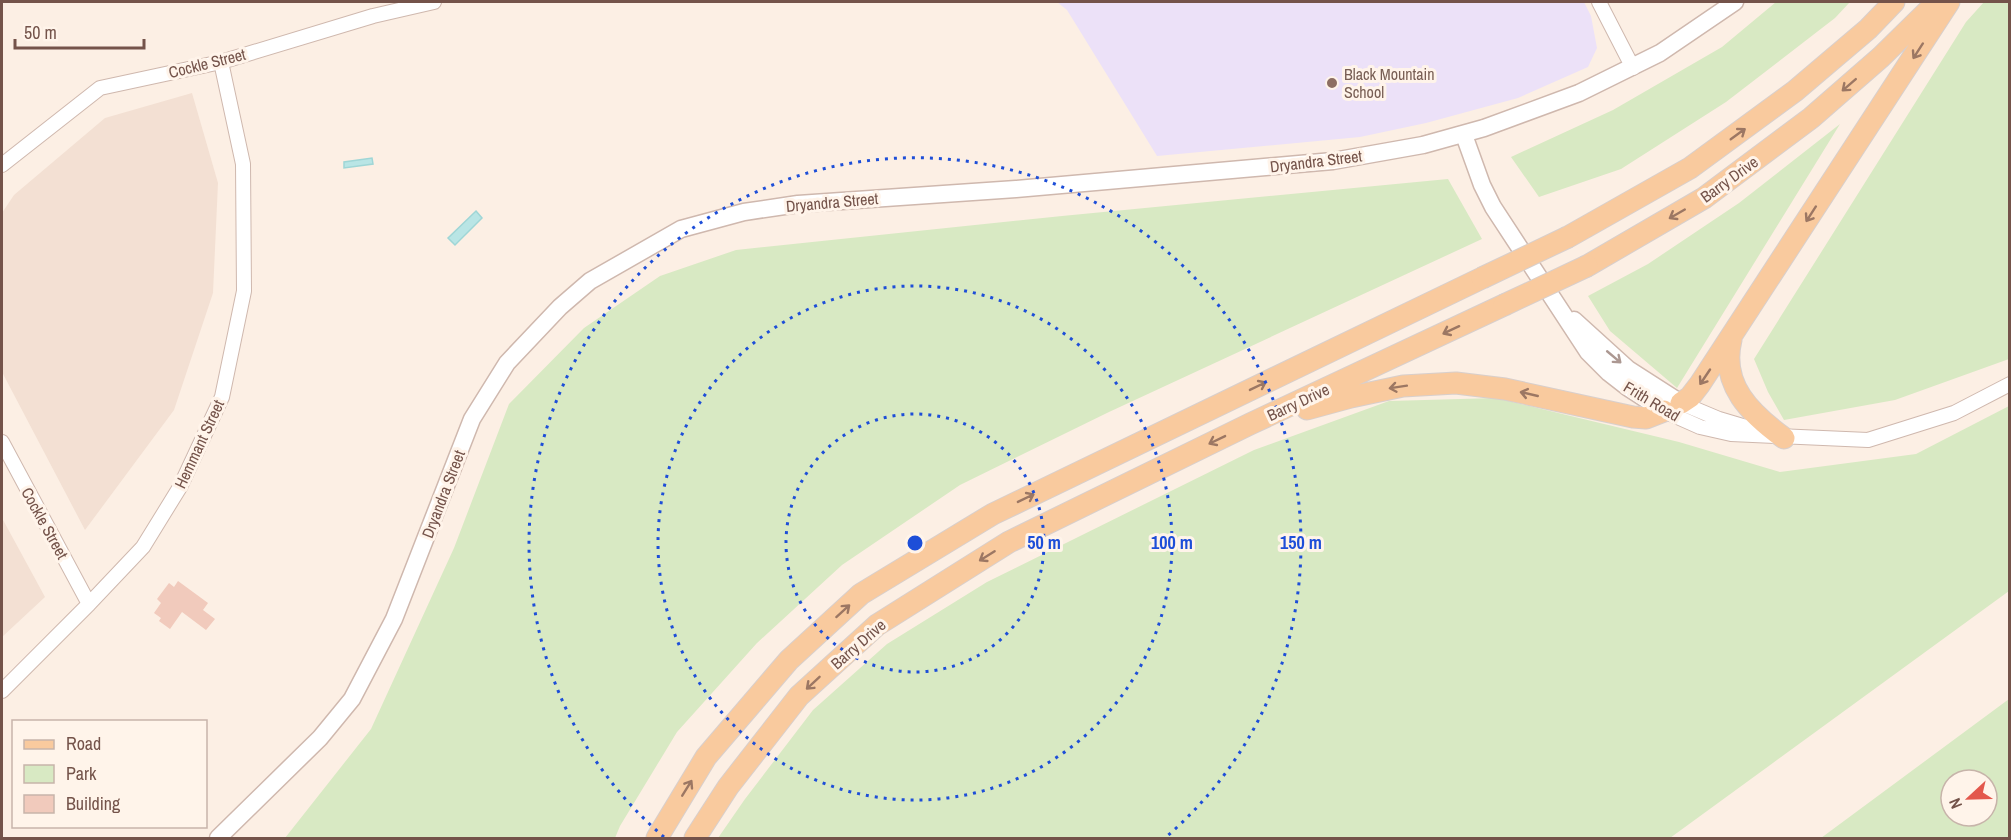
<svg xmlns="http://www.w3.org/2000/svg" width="2011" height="840" font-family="'Archivo Narrow',sans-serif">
  <rect width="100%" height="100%" fill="#fcefe4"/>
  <!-- residential -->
  <path fill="#f3e0d3" d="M 192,93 L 218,183 L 213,293 L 174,410 L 85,530 L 2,372 L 2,213 L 14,195 L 105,118 Z
    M 2,518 L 45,597 L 2,637 Z"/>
  <!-- education -->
  <path fill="#ece1f8" d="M 1057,2 L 1584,2 L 1591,16 L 1597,48 L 1588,67 L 1518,98 L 1426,123 L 1360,137 L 1157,156 L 1067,10 Z"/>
  <!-- green -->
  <path fill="#d8e9c3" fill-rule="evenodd" d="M 1776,2 L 1850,2 L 1835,18 L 1726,102 L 1621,169 L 1539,197 L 1511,157 L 1613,110 L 1722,47 Z
    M 1984,2 L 2009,2 L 2009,359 L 1895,400 L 1784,420 L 1768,392 L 1754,359 L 1966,22 Z
    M 1840,124 L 1677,388 L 1610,331 L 1588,296 L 1648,264 L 1739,203 Z
    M 1448,179 L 1482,239 L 1109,412 L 960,485 L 842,565 L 757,643 L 677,732 L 620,826 L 615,838 L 285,838 L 371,729 L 454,548 L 509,404 L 584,328 L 660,276 L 736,250 L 1062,216 Z
    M 1496,398 L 1679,442 L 1780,472 L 1916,454 L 2009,406 L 2009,591 L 1670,838 L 718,838 L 745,799 L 813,710 L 887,644 L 987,582 L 1254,450 L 1389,401 Z
    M 2009,699 L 2009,838 L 1821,838 ZM 1951,780 L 1987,780 L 1987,816 L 1951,816 Z"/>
  <!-- water -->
  <path fill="#b9e5e5" stroke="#9fd6d6" stroke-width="1.5" d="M 372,158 L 373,164 L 344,168 L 344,162 Z
    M 476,211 L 482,218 L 455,245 L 448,238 Z"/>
  <!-- building -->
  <path fill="#f1cabc" d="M 178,581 L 208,603 L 203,610 L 215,619 L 206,630 L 182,612 L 170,629 L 159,621 L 161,618 L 154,613 L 161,603 L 157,599 L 169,583 L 174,587 Z"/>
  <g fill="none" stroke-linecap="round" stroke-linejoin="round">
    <defs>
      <path id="minor" d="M 1599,2 L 1633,68
        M 2,165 L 100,88 L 221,62 L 373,16 L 434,2
        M 1681,403 L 1719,419 L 1756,430
        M 1664,411 L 1700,427 L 1731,434 L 1868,440 L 1954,413 L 2010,384
        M 2,442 L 89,604
        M 2,691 L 89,604 L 143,547 L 180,487 L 222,397 L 244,291 L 243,164 L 221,62"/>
      <path id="tertiary" d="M 1464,135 L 1482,185 L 1493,207 L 1588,352 L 1609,373 L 1627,387 L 1664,411 L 1671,408
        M 1574,320 L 1628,369 L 1681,403
        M 218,838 L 320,738 L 352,699 L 394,619 L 472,419 L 507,363 L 560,307 L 590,281 L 681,229 L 744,212 L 798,204 L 1016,189 L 1333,161 L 1423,145 L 1484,128 L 1579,93 L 1660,53 L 1735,2"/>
      <path id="primary" d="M 1568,237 L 1690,168 L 1795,91 L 1868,29 L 1894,2
        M 1587,266 L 1704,198 L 1811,118 L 1881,57 L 1937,2
        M 1731,340 C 1720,385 1751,414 1784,438
        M 1681,403 L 1690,397 L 1700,384 L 1949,2
        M 1307,409 L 1351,397 L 1403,386 L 1456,383 L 1505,389 L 1633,417 L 1646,418 L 1664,411
        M 657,838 L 706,757 L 789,660 L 861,594 L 993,514 L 1482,278
        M 695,838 L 728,787 L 799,696 L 877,625 L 1009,542 L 1250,424 L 1504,305"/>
    </defs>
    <!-- minor casing -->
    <use href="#minor" stroke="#cfb8ae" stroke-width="16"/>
    <!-- tertiary casing -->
    <use href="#tertiary" stroke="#cfb8ae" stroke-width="19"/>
    <!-- primary casing -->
    <use href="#primary" stroke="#d8cfcc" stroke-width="23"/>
    <!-- minor -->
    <use href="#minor" stroke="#fff" stroke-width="14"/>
    <!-- tertiary -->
    <use href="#tertiary" stroke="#fff" stroke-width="16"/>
    <!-- primary -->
    <use href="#primary" stroke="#f9ca9e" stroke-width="21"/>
    <defs>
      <path id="primary-bridge" d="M 1482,278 L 1568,237
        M 1504,305 L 1587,266"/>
    </defs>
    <!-- primary-bridge casing -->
    <use href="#primary-bridge" stroke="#d8cfcc" stroke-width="23" stroke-linecap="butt"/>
    <!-- primary-bridge -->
    <use href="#primary-bridge" stroke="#f9ca9e" stroke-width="21"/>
  </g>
  <!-- one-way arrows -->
  <defs><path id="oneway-shaft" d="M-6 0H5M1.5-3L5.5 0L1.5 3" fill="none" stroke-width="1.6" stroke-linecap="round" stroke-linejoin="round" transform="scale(1.5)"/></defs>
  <g stroke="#9c7763">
    <use href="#oneway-shaft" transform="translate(1918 51) rotate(123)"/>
    <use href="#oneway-shaft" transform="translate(1849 85) rotate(139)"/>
    <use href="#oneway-shaft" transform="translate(1738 134) rotate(-36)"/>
    <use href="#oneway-shaft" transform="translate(1677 214) rotate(150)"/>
    <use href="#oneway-shaft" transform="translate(1811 214) rotate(123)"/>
    <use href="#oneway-shaft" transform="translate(1451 330) rotate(155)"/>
    <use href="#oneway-shaft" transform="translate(1705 377) rotate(124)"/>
    <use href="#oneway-shaft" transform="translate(1258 386) rotate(-26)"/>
    <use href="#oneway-shaft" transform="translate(1398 387) rotate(171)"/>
    <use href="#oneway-shaft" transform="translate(1529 394) rotate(-167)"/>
    <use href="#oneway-shaft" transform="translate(1217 440) rotate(154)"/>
    <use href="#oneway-shaft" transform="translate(1026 498) rotate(-26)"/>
    <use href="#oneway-shaft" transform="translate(987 556) rotate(148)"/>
    <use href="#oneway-shaft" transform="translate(843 611) rotate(-42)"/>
    <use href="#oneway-shaft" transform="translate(813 683) rotate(137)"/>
    <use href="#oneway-shaft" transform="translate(687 788) rotate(-58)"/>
  </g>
  <use stroke="#ac9892" href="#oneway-shaft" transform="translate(1614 357) rotate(40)"/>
  <!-- distance rings -->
  <g fill="none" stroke="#1d4ed8" stroke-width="3" stroke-dasharray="3 6">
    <circle cx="915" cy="543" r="129"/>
    <circle cx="915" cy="543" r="257"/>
    <path d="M664 837A386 386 0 1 1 1166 837"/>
  </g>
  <!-- markers -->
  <circle fill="#8d6e63" stroke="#fff4ea" stroke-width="2" cx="1332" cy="83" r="6"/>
  <g text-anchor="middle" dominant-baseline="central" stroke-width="6" stroke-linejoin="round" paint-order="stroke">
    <!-- street labels -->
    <g font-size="16" fill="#74534a" stroke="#fff4ea">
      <text transform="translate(207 63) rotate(-14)">Cockle Street</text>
      <text transform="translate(1316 161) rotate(-7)">Dryandra Street</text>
      <text transform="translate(1729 179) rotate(-36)">Barry Drive</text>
      <text transform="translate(832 202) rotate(-5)">Dryandra Street</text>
      <text transform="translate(1652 401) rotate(31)">Frith Road</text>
      <text transform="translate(1298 402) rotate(-25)">Barry Drive</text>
      <text transform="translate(199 444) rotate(-65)">Hemmant Street</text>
      <text transform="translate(443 494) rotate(-69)">Dryandra Street</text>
      <text transform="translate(45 523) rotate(61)">Cockle Street</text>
      <text transform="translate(858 644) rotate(-41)">Barry Drive</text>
    </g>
    <!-- education labels -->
    <g font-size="16" fill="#785e54" stroke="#fff4ea" text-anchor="start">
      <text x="1344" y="74">Black Mountain<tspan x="1344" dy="18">School</tspan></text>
    </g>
  </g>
  <circle cx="915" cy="543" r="9" fill="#1d4ed8" stroke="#fff4ea" stroke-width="3"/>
  <g font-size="18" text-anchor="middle" font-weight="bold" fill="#1d4ed8" stroke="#fff4ea" stroke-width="6" stroke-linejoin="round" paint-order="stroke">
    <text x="1044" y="549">50 m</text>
    <text x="1172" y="549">100 m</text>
    <text x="1301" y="549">150 m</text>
  </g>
  <!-- border -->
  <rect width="2011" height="840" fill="none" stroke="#74534a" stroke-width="6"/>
  <!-- legend -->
  <rect x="12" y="720" width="195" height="108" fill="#fff4ea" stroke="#c7b4aa" stroke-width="1.5"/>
  <rect x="24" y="740" width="30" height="9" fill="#f9ca9e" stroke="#c7b4aa" stroke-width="1.5"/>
  <text x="66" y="750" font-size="18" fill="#74534a">Road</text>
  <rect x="24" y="765" width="30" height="18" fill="#d8e9c3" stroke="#c7b4aa" stroke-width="1.5"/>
  <text x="66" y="780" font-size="18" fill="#74534a">Park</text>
  <rect x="24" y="795" width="30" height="18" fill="#f1cabc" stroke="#c7b4aa" stroke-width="1.5"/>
  <text x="66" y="810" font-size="18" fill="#74534a">Building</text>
  <!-- north arrow -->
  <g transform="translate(1969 798) rotate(248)"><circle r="28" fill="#fff4ea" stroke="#c7b4aa" stroke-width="1.5"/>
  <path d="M0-4.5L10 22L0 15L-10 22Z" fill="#e3584c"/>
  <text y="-9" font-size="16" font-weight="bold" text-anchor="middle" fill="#74534a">N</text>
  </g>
  <!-- scale -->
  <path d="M15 39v9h129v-9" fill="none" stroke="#74534a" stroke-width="3"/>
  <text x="24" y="39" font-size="18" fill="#74534a" stroke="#fff4ea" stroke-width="4.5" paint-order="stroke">50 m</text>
</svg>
